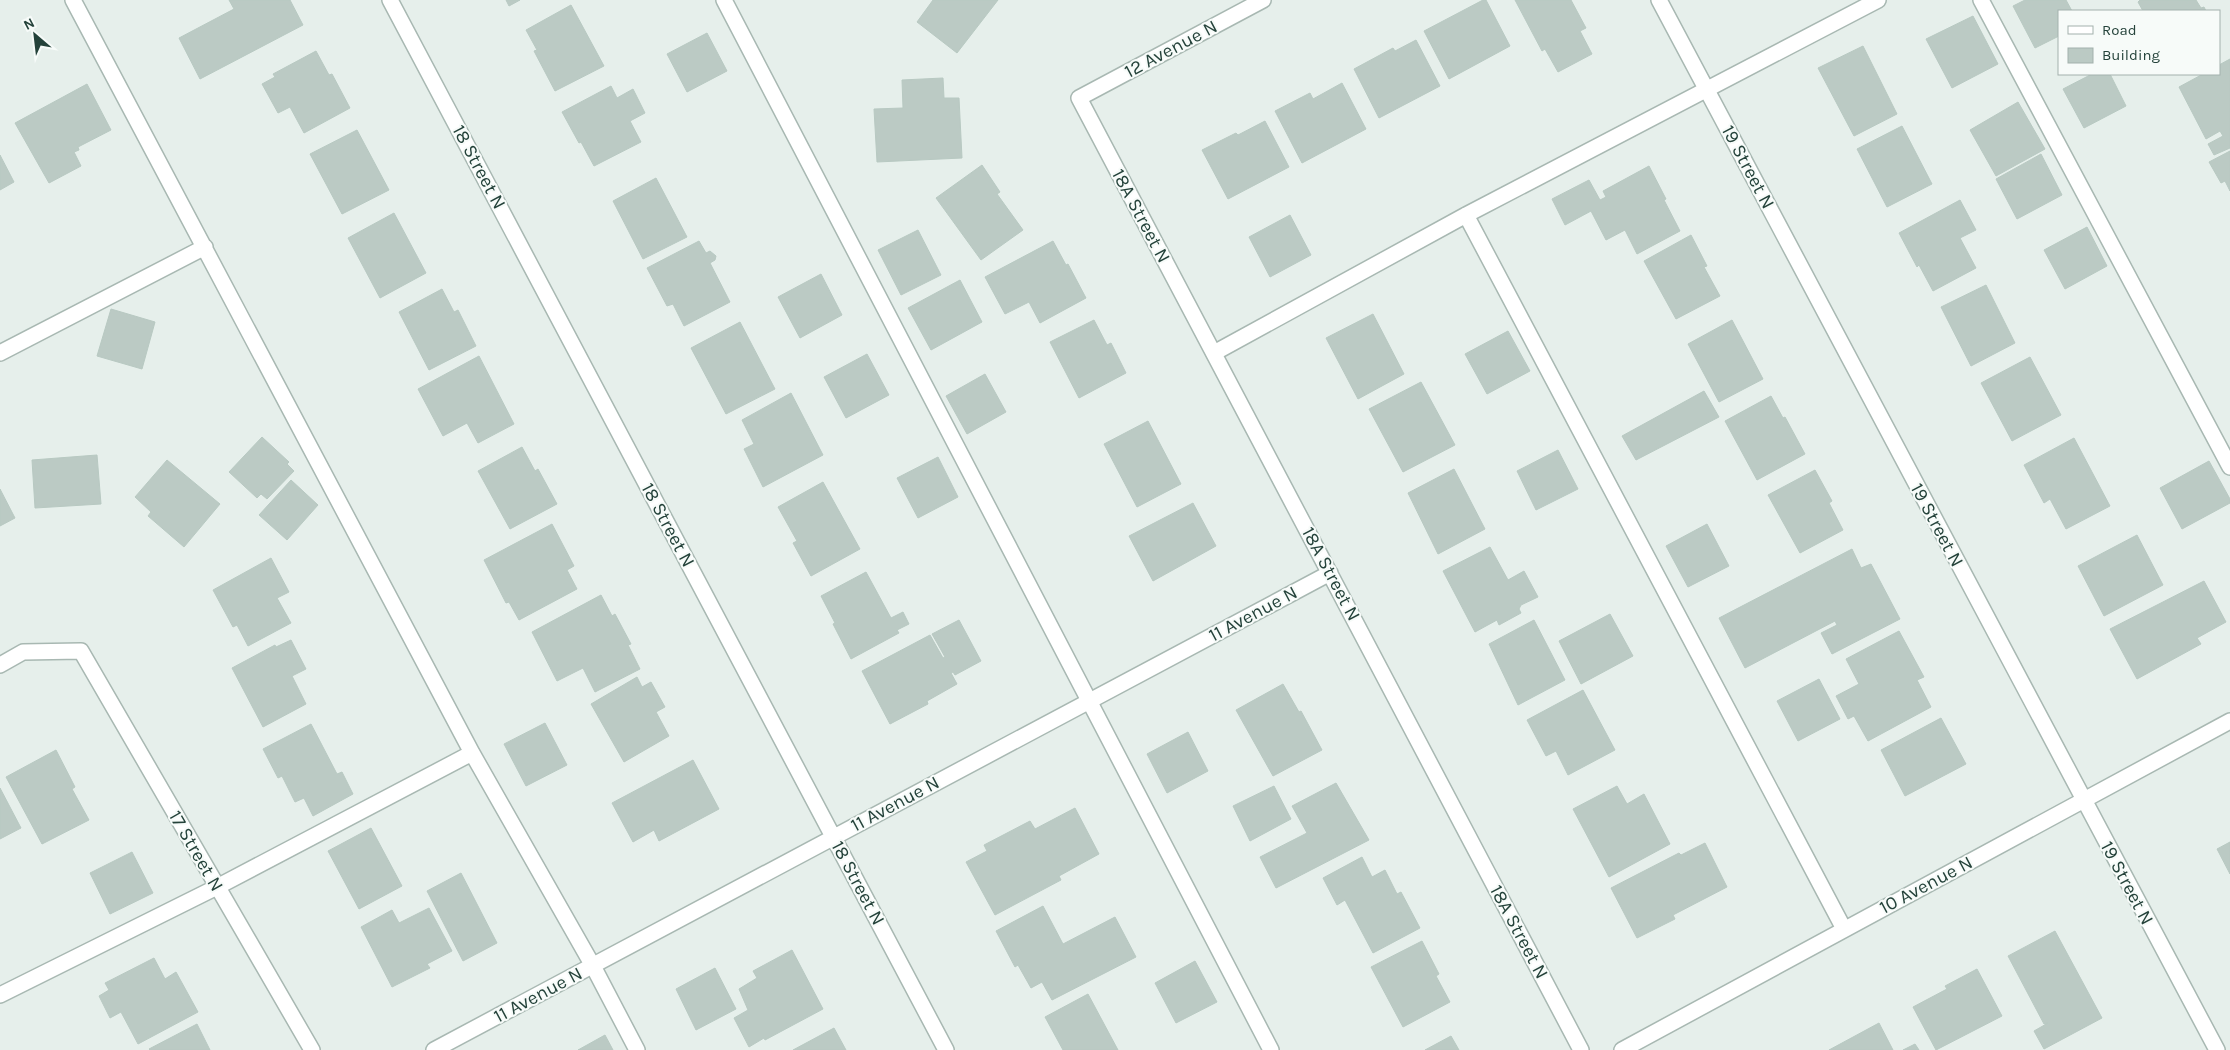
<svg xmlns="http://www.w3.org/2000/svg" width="2230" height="1050" font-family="Karla,sans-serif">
  <rect width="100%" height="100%" fill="#e6efeb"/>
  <!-- building -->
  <path fill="#bbcac4" stroke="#b8c9c2" d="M 229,0 L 290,0 L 303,25 L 200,79 L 179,38 L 234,9 Z
    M 506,0 L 520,0 L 509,6 Z
    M 933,0 L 998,0 L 957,53 L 917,22 Z
    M 1483,0 L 1486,0 L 1510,46 L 1449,79 L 1424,31 Z
    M 1515,0 L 1571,0 L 1586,28 L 1580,31 L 1592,54 L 1558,72 L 1545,49 L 1542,51 Z
    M 2025,0 L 2066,0 L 2072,11 L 2059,11 L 2059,36 L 2035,48 L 2013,6 Z
    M 2140,0 L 2196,0 L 2201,8 L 2204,7 L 2206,11 L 2143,11 L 2138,2 Z
    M 571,5 L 604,66 L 555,91 L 534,51 L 537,50 L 526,30 Z
    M 1973,16 L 1998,64 L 1952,88 L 1926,39 Z
    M 707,33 L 727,71 L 687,92 L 667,54 Z
    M 1416,40 L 1440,86 L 1379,118 L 1354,69 L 1393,48 L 1395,51 Z
    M 1863,46 L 1897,114 L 1854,136 L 1818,68 Z
    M 316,51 L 329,75 L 332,74 L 350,108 L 304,133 L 290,107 L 278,113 L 262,84 L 275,77 L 273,74 Z
    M 2230,59 L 2230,148 L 2214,155 L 2208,144 L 2223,136 L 2220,131 L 2206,139 L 2179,87 L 2203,74 L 2219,74 L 2219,65 Z
    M 2092,74 L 2110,74 L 2126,106 L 2084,128 L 2063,89 Z
    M 943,78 L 944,98 L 959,98 L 962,158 L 877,162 L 874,109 L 903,108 L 902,80 Z
    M 1342,83 L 1366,129 L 1302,163 L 1275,111 L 1310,93 L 1313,99 Z
    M 87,84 L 111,130 L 78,147 L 79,150 L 74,152 L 81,166 L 49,183 L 15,123 Z
    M 611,86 L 617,98 L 633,89 L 645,113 L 630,121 L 641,142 L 594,166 L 581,142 L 579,143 L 562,112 Z
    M 2018,102 L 2045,149 L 1996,176 L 1970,130 Z
    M 1265,121 L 1289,167 L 1228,199 L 1202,150 L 1236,133 L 1238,135 Z
    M 1902,126 L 1932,184 L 1887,207 L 1857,149 Z
    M 357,130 L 389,190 L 342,214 L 310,154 Z
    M 2230,151 L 2230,191 L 2225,181 L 2221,183 L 2209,162 Z
    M 2041,154 L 2062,195 L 2017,219 L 1996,179 Z
    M 0,155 L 14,182 L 0,190 Z
    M 982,165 L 1000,192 L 997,194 L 1023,230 L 981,260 L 936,198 Z
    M 1649,166 L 1666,199 L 1664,200 L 1680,231 L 1637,254 L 1625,230 L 1606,240 L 1591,211 L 1565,225 L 1552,199 L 1589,180 L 1600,200 L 1606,197 L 1603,191 Z
    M 656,178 L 687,237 L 643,259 L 613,201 Z
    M 1960,200 L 1976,230 L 1960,238 L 1976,268 L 1933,291 L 1919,265 L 1917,267 L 1899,233 Z
    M 394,213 L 426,273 L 380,298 L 348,238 Z
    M 1290,215 L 1311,255 L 1270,277 L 1249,237 Z
    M 2087,227 L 2107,266 L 2065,289 L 2044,250 Z
    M 918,230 L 941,275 L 901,295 L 878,250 Z
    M 1691,235 L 1707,266 L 1704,267 L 1720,296 L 1676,319 L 1644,261 Z
    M 699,241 L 706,253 L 710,251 L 716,256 L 715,260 L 710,263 L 730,302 L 684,326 L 673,304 L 667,306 L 647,268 Z
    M 1053,241 L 1066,265 L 1068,264 L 1086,298 L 1040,323 L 1029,302 L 1005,314 L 985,277 Z
    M 821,274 L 842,315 L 800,338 L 778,297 Z
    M 960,280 L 982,322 L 931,350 L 908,308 Z
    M 1986,285 L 2015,343 L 1971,366 L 1941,307 Z
    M 442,289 L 454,312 L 458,310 L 476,346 L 429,370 L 399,312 Z
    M 111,309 L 155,322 L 142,369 L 97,356 Z
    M 1373,314 L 1404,374 L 1358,399 L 1326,338 Z
    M 1094,320 L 1107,345 L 1111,343 L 1126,373 L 1079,398 L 1050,342 Z
    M 1732,320 L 1763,379 L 1719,402 L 1688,344 Z
    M 740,322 L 775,389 L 726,414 L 691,348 Z
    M 1508,331 L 1530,371 L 1487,394 L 1465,354 Z
    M 867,354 L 889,395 L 846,418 L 824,377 Z
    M 479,356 L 514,424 L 478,443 L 467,423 L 443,436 L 418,389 Z
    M 2030,357 L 2061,415 L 2012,441 L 1981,383 Z
    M 985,374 L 1006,412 L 967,434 L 946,396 Z
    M 1421,382 L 1455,445 L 1403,472 L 1369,409 Z
    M 1704,391 L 1719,417 L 1636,460 L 1622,436 Z
    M 791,393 L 823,455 L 763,487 L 744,449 L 754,444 L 742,420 Z
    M 1771,396 L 1783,418 L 1785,417 L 1805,454 L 1757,480 L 1725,421 Z
    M 1148,421 L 1181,484 L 1137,507 L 1104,444 Z
    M 262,437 L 289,462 L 287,464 L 294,471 L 267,499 L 261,494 L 257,498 L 229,472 Z
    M 2074,438 L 2110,506 L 2066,529 L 2050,499 L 2044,503 L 2024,465 Z
    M 522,447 L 535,471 L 538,469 L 557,504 L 510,529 L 478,471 Z
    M 1558,450 L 1578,489 L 1536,510 L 1517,471 Z
    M 97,455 L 101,504 L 35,508 L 32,460 Z
    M 938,457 L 958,497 L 918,518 L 897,478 Z
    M 167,460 L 220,504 L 184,547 L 148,516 L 151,512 L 135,497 Z
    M 2209,461 L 2230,499 L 2230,503 L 2182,529 L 2160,488 Z
    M 1454,469 L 1485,529 L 1438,554 L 1408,493 Z
    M 1815,470 L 1832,501 L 1829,503 L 1843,530 L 1800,553 L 1768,495 Z
    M 291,480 L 318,505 L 287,540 L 259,515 Z
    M 823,482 L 860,549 L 811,576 L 793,543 L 797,541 L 778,507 Z
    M 0,489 L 15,518 L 0,526 Z
    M 1193,503 L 1216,546 L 1153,581 L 1129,536 Z
    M 552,524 L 574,566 L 567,570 L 577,589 L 519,620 L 509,602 L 506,603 L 484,560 Z
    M 1707,524 L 1729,566 L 1688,587 L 1666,546 Z
    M 2137,535 L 2163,585 L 2104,616 L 2078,566 Z
    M 1490,547 L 1508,580 L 1524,571 L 1538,597 L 1521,605 L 1519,609 L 1521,613 L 1499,625 L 1497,620 L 1475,632 L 1443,571 Z
    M 1852,549 L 1861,568 L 1871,564 L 1900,619 L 1832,654 L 1821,633 L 1837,625 L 1835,621 L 1745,668 L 1719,618 Z
    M 271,558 L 289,592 L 277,598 L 291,623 L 248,646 L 237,625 L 233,627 L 213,590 Z
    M 866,572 L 891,618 L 903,612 L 909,624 L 897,630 L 899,633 L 851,659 L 833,624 L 835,623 L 821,596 Z
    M 2204,581 L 2226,622 L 2197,638 L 2201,644 L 2137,679 L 2110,629 Z
    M 601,595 L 612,616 L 615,614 L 631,644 L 628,645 L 640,669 L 595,692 L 583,668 L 557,681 L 532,632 Z
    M 1610,614 L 1633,656 L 1581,684 L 1559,641 Z
    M 959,620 L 981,661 L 955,675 L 953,672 L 951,673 L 957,684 L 927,701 L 928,704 L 890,724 L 862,671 L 930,635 L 943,658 L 945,657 L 932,634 Z
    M 1534,620 L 1565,680 L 1518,705 L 1489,644 Z
    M 1899,631 L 1924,677 L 1917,680 L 1931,707 L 1868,741 L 1854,716 L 1848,719 L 1836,696 L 1859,684 L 1846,659 Z
    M 291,640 L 306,669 L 292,676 L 306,704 L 263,727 L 232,668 L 275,645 L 276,647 Z
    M 637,677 L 642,687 L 651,682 L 665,707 L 656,712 L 669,736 L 624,762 L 591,704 Z
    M 1819,679 L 1840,719 L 1798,741 L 1777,701 Z
    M 1283,684 L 1299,712 L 1301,711 L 1322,750 L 1273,776 L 1236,710 Z
    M 1583,690 L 1615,750 L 1568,775 L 1556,751 L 1546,756 L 1527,720 Z
    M 1941,718 L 1966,764 L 1905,796 L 1881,750 Z
    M 545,723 L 567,765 L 526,786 L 504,744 Z
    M 311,724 L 337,774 L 342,772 L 353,794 L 313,816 L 304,798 L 295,802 L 282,776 L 278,778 L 263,749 Z
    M 1188,732 L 1208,771 L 1167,793 L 1147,754 Z
    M 56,750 L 75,787 L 72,789 L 89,820 L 42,844 L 6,777 Z
    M 693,760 L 719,809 L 659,841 L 654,830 L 633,842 L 612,803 Z
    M 1336,783 L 1369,840 L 1276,888 L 1260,857 L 1307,833 L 1292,806 Z
    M 1274,786 L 1291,819 L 1250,841 L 1233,806 Z
    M 1617,786 L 1627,804 L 1644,794 L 1670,844 L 1609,877 L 1573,809 Z
    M 0,788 L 21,828 L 0,839 Z
    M 1075,808 L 1099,854 L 1059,876 L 1061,880 L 995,915 L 966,862 L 987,851 L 984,845 L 1030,821 L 1035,829 Z
    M 371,828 L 402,886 L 359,909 L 328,851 Z
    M 2230,842 L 2230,874 L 2217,849 Z
    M 1705,843 L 1727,887 L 1673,915 L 1675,919 L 1637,938 L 1611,888 L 1679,853 L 1681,855 Z
    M 132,852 L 153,893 L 110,914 L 90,873 Z
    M 1362,857 L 1372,877 L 1385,870 L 1397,894 L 1401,892 L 1420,928 L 1373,953 L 1345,900 L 1337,905 L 1323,878 Z
    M 461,873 L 497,943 L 463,961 L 427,891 Z
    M 1043,906 L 1063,944 L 1115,917 L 1136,957 L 1052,1000 L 1042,982 L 1031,988 L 1018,965 L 1015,967 L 996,931 Z
    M 429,908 L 452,951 L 427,964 L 430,968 L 392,987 L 361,927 L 392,910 L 399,923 Z
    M 2055,931 L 2102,1018 L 2044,1049 L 2034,1031 L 2048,1023 L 2044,1024 L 2008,956 Z
    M 1422,941 L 1439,974 L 1436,976 L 1450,1002 L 1403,1027 L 1371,967 Z
    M 792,950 L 823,1009 L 765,1040 L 764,1038 L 749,1047 L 734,1018 L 748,1010 L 739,989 L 757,978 L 753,971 Z
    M 154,958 L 165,979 L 176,972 L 198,1012 L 138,1044 L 121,1012 L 110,1018 L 99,996 L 109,990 L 105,983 Z
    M 1195,961 L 1217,1002 L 1176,1023 L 1155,983 Z
    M 715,968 L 736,1009 L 696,1030 L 676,989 Z
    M 1977,969 L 2002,1016 L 1936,1050 L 1913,1007 L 1947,989 L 1945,986 Z
    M 1088,994 L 1118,1050 L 1063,1050 L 1045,1017 Z
    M 1879,1023 L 1893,1050 L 1829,1050 Z
    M 197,1024 L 210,1050 L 150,1050 L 149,1049 Z
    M 834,1028 L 846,1050 L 793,1050 Z
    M 605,1035 L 613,1050 L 578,1050 Z
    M 1451,1036 L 1459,1050 L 1425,1050 Z
    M 1915,1044 L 1919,1050 L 1903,1050 Z"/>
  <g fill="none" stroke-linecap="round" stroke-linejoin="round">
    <defs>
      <path id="service" d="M 73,0 L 472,753 L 593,966 L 637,1050
        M 724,0 L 1271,1050
        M 1981,0 L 2230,467
        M 1466,215 L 1844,929
        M 0,353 L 205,247
        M 1214,353 L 1466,215 L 1878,0
        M 0,995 L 217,887 L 472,753"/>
      <path id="minor" d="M 390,0 L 946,1050
        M 1263,0 L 1079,98 L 1581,1050
        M 1659,0 L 2217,1050
        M 0,665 L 23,652 L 81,651 L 312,1050
        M 434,1050 L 1330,573
        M 1622,1050 L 2230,721"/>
    </defs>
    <!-- service casing -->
    <use href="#service" stroke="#a8b8b2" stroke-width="18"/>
    <!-- minor casing -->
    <use href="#minor" stroke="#a8b8b2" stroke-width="18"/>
    <!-- service -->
    <use href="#service" stroke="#fff" stroke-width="15"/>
    <!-- minor -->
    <use href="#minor" stroke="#fff" stroke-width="15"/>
  </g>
  <g text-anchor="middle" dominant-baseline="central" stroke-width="4" stroke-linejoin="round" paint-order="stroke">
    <!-- street labels -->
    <g font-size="19" fill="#24423a" stroke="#f7fbf9">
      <text transform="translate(1171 49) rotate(-28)">12 Avenue N</text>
      <text transform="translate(479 167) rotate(62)">18 Street N</text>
      <text transform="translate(1748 167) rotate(62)">19 Street N</text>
      <text transform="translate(1141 216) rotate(62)">18A Street N</text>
      <text transform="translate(668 525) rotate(62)">18 Street N</text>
      <text transform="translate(1937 525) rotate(62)">19 Street N</text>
      <text transform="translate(1331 574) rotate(62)">18A Street N</text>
      <text transform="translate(1253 614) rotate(-28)">11 Avenue N</text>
      <text transform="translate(895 804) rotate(-28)">11 Avenue N</text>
      <text transform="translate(196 851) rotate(60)">17 Street N</text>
      <text transform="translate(858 883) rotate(62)">18 Street N</text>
      <text transform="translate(2127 883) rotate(62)">19 Street N</text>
      <text transform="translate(1926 885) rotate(-28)">10 Avenue N</text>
      <text transform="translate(1519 932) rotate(62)">18A Street N</text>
      <text transform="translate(538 995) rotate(-28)">11 Avenue N</text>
    </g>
  </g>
  <!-- legend -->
  <rect x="2058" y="10" width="162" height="65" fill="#f7fbf9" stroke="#a3b1ad"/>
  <rect x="2068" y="26" width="25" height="8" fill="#ffffff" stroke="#a3b1ad"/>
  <text x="2102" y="35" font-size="15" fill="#24423a">Road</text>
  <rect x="2068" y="48" width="25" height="15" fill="#bbcac4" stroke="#a3b1ad"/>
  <text x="2102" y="60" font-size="15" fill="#24423a">Building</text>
  <!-- north arrow -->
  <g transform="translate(35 35) rotate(332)" stroke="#f7fbf9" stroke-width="4" paint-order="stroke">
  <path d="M0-4L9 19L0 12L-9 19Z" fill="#24423a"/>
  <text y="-8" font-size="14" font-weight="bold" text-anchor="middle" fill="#24423a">N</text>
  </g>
</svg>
